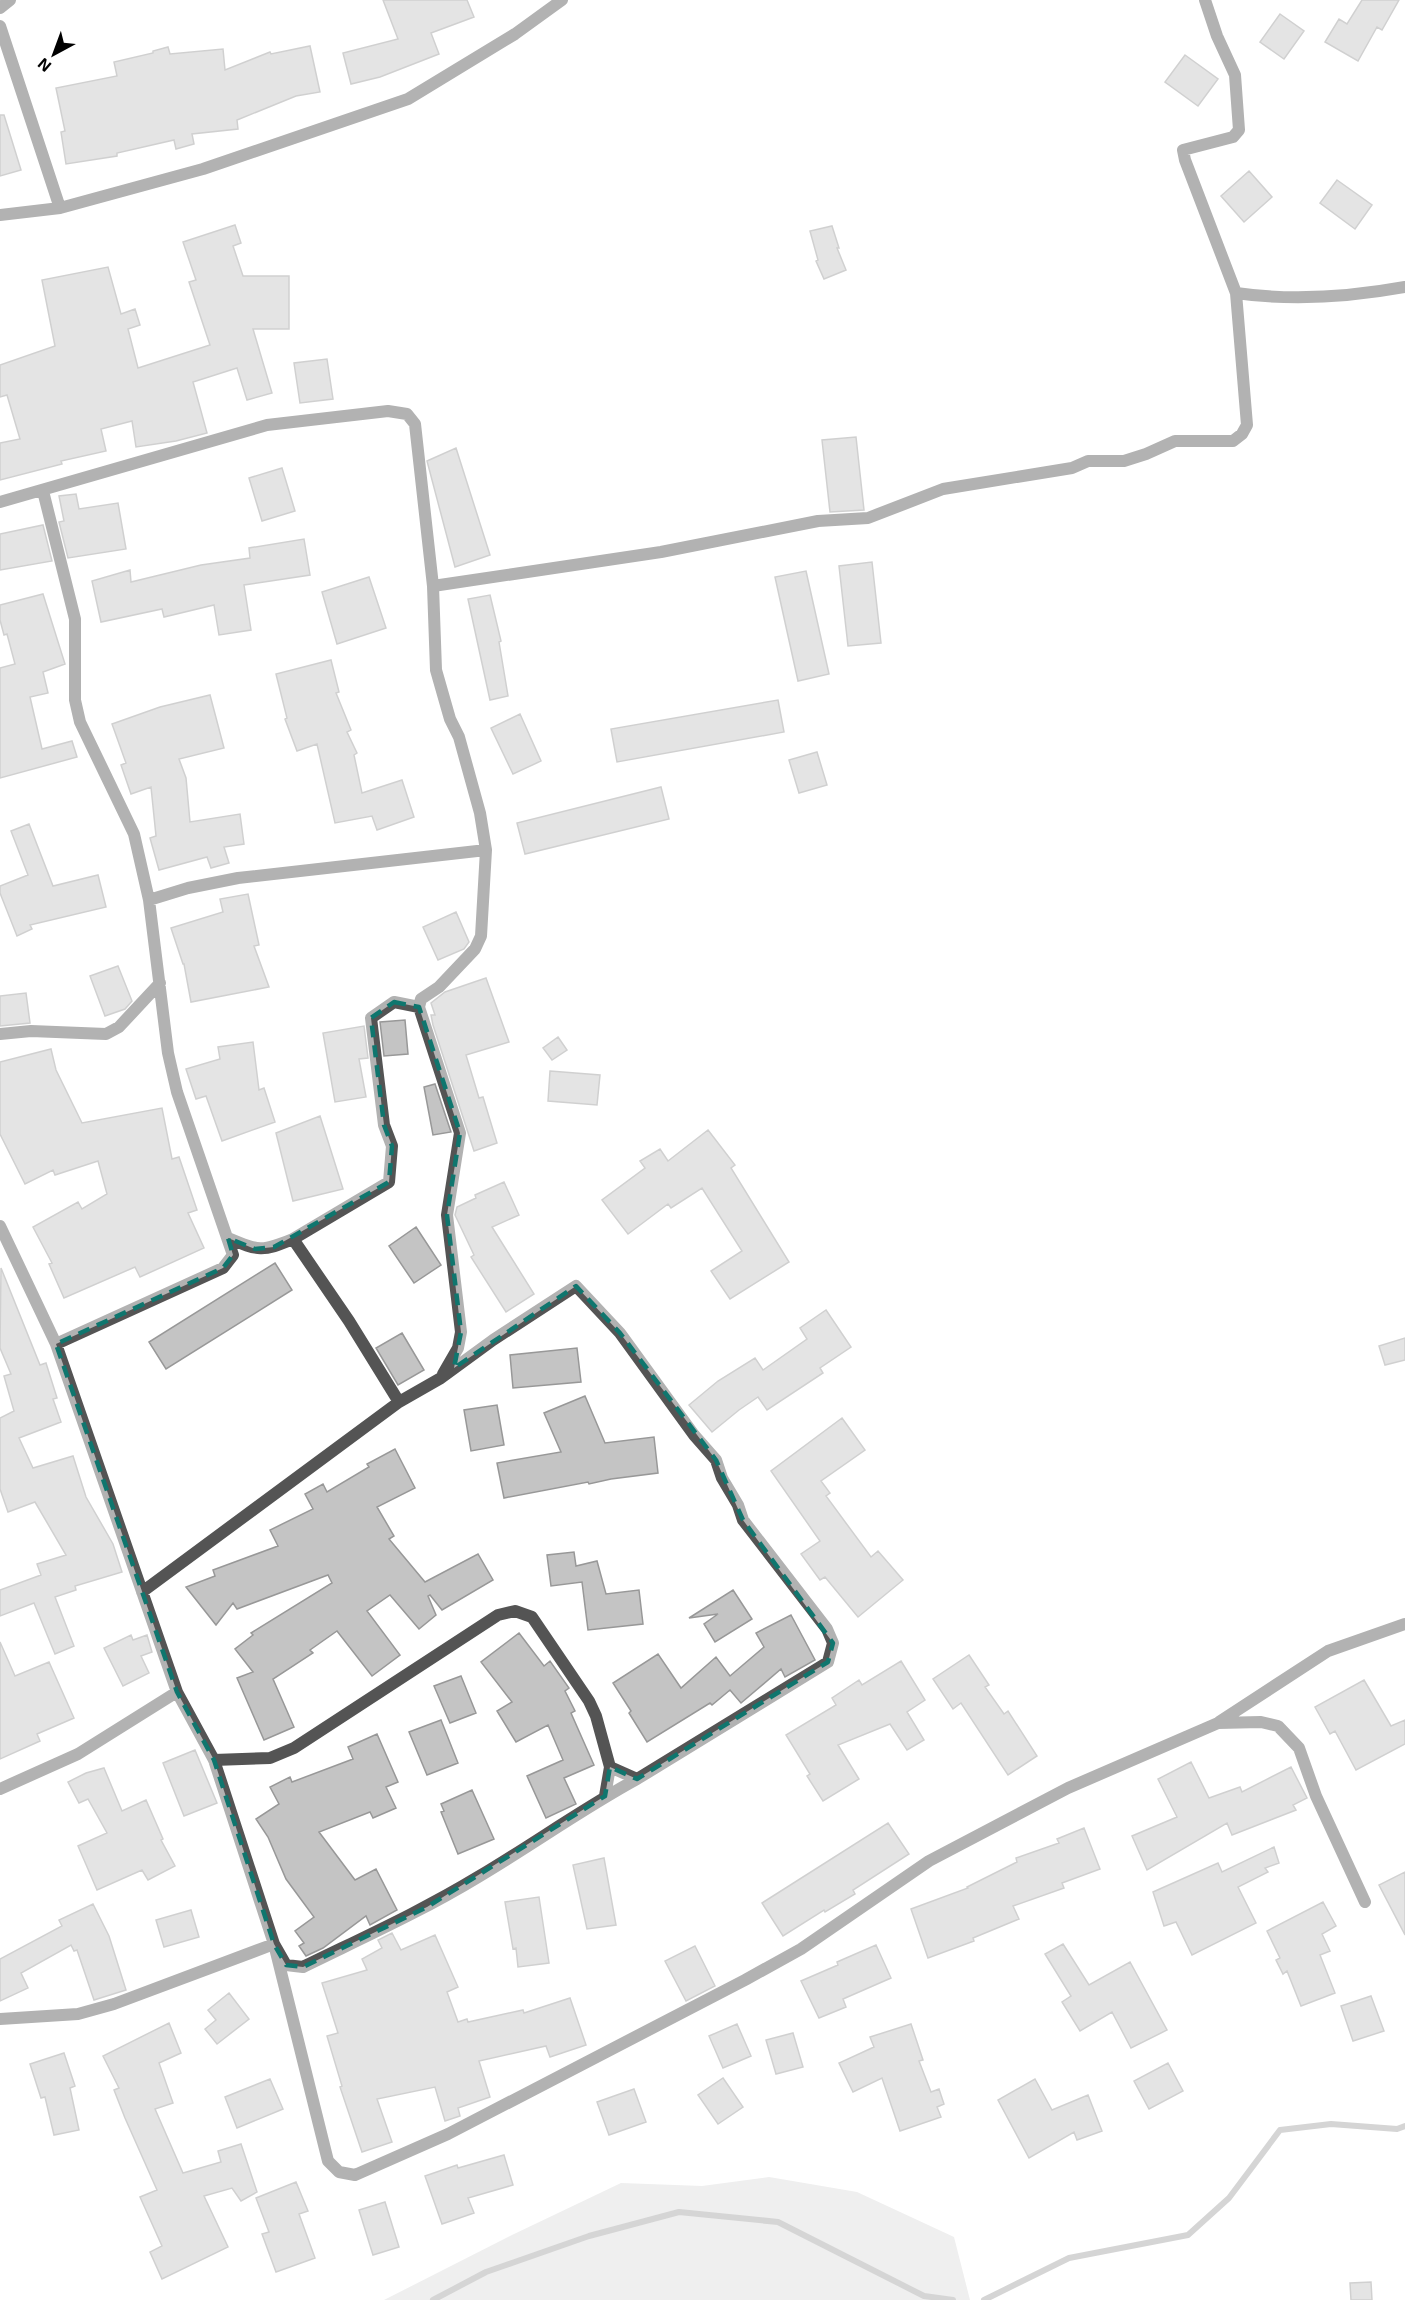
<svg xmlns="http://www.w3.org/2000/svg" width="1405" height="2300" font-family="'Exo 2',sans-serif">
  <rect width="100%" height="100%" fill="#fff"/>
  <!-- green -->
  <path fill="#dbdbdb" d="M 769,2177 L 857,2192 L 954,2237 L 970,2300 L 384,2300 L 512,2235 L 621,2183 L 702,2186 Z"/>
  <g fill="none" stroke-linecap="round" stroke-linejoin="round">
    <!-- stream -->
    <path stroke="#a2a2a2" stroke-width="6" d="M 433,2300 L 486,2272 L 589,2236 L 679,2212 L 778,2222 L 924,2296 L 953,2300
      M 984,2300 L 1069,2258 L 1188,2235 L 1229,2198 L 1280,2130 L 1331,2124 L 1397,2129 L 1405,2126"/>
  </g>
  <!-- building -->
  <path fill="#c4c4c4" stroke="#989898" stroke-width="1.5" d="M 383,0 L 467,0 L 474,17 L 431,33 L 439,54 L 380,77 L 351,84 L 343,53 L 398,39 Z
    M 1362,0 L 1399,0 L 1382,30 L 1377,27 L 1358,61 L 1325,42 L 1339,19 L 1347,24 Z
    M 1280,14 L 1304,31 L 1284,59 L 1260,42 Z
    M 310,46 L 320,92 L 296,96 L 237,120 L 238,129 L 192,134 L 194,144 L 176,149 L 174,140 L 117,153 L 117,156 L 66,164 L 61,132 L 65,131 L 56,88 L 117,76 L 114,62 L 153,53 L 153,51 L 168,47 L 170,54 L 223,49 L 225,70 L 270,52 L 271,54 Z
    M 1185,55 L 1218,79 L 1198,106 L 1165,82 Z
    M 0,115 L 4,115 L 21,170 L 0,176 Z
    M 1249,171 L 1272,197 L 1244,222 L 1221,196 Z
    M 1337,180 L 1372,205 L 1355,229 L 1320,203 Z
    M 235,225 L 241,243 L 233,246 L 243,276 L 289,276 L 289,329 L 253,329 L 272,393 L 247,400 L 237,368 L 193,382 L 207,433 L 176,441 L 136,447 L 132,421 L 101,429 L 106,451 L 61,461 L 62,464 L 0,480 L 0,443 L 20,439 L 7,395 L 0,397 L 0,365 L 55,346 L 42,280 L 108,267 L 121,314 L 135,309 L 140,325 L 128,329 L 138,368 L 210,345 L 189,282 L 196,280 L 183,242 Z
    M 832,226 L 839,248 L 837,248 L 846,270 L 824,279 L 816,261 L 818,260 L 810,231 Z
    M 327,359 L 333,399 L 300,403 L 294,363 Z
    M 856,437 L 864,510 L 830,512 L 822,440 Z
    M 456,448 L 490,555 L 455,567 L 427,461 Z
    M 282,468 L 295,511 L 262,521 L 249,478 Z
    M 76,494 L 79,509 L 118,503 L 126,549 L 68,558 L 59,522 L 64,521 L 59,496 Z
    M 43,525 L 52,561 L 0,570 L 0,534 Z
    M 304,539 L 310,575 L 244,585 L 251,630 L 219,635 L 214,605 L 164,617 L 162,609 L 101,622 L 92,581 L 130,570 L 131,582 L 201,565 L 250,558 L 249,548 Z
    M 872,562 L 881,643 L 848,646 L 839,566 Z
    M 806,571 L 829,674 L 798,681 L 775,577 Z
    M 369,577 L 386,628 L 337,644 L 322,592 Z
    M 43,594 L 65,664 L 43,672 L 48,693 L 30,697 L 42,749 L 72,741 L 77,757 L 0,778 L 0,668 L 15,664 L 7,634 L 4,635 L 0,620 L 0,605 Z
    M 490,595 L 501,641 L 499,642 L 508,696 L 490,700 L 468,599 Z
    M 331,660 L 339,692 L 336,693 L 351,730 L 347,732 L 357,753 L 354,755 L 362,793 L 402,780 L 414,817 L 377,830 L 372,816 L 335,823 L 317,744 L 297,751 L 285,719 L 287,718 L 276,674 Z
    M 210,695 L 224,748 L 179,759 L 186,778 L 190,822 L 240,814 L 244,844 L 224,847 L 229,863 L 211,868 L 207,857 L 159,870 L 150,838 L 156,836 L 151,787 L 131,794 L 121,765 L 126,763 L 112,724 L 160,707 Z
    M 778,700 L 784,732 L 617,762 L 611,729 Z
    M 520,714 L 541,761 L 513,774 L 491,728 Z
    M 817,752 L 827,785 L 799,793 L 789,760 Z
    M 661,787 L 669,819 L 525,854 L 517,823 Z
    M 29,824 L 53,886 L 98,875 L 106,907 L 30,925 L 32,929 L 17,936 L 0,893 L 0,886 L 28,875 L 11,831 Z
    M 248,894 L 259,945 L 254,946 L 269,987 L 191,1002 L 184,964 L 183,964 L 171,928 L 223,912 L 220,899 Z
    M 456,912 L 469,942 L 464,949 L 438,960 L 423,927 Z
    M 118,966 L 132,1001 L 125,1009 L 105,1016 L 90,976 Z
    M 486,978 L 509,1042 L 466,1055 L 479,1098 L 483,1097 L 497,1143 L 474,1151 L 433,1025 L 431,1015 L 435,1015 L 431,1003 L 445,992 Z
    M 26,993 L 30,1023 L 0,1026 L 0,996 Z
    M 405,1020 L 408,1054 L 384,1056 L 380,1022 Z
    M 364,1026 L 368,1058 L 359,1059 L 366,1097 L 335,1102 L 323,1033 Z
    M 558,1037 L 567,1050 L 552,1060 L 543,1048 Z
    M 253,1042 L 259,1090 L 264,1088 L 275,1122 L 222,1141 L 206,1096 L 196,1099 L 186,1069 L 220,1059 L 218,1047 Z
    M 51,1049 L 56,1070 L 82,1123 L 162,1108 L 172,1159 L 179,1157 L 197,1210 L 188,1213 L 204,1248 L 140,1277 L 135,1267 L 64,1298 L 49,1264 L 52,1263 L 33,1227 L 78,1202 L 82,1209 L 107,1194 L 98,1161 L 55,1175 L 53,1170 L 25,1184 L 0,1134 L 0,1062 Z
    M 550,1071 L 600,1075 L 597,1105 L 548,1101 Z
    M 435,1084 L 451,1132 L 433,1135 L 424,1087 Z
    M 320,1116 L 343,1189 L 293,1201 L 276,1133 Z
    M 708,1130 L 735,1165 L 731,1168 L 789,1262 L 730,1299 L 711,1271 L 742,1251 L 702,1188 L 671,1208 L 668,1204 L 628,1234 L 602,1200 L 645,1168 L 640,1161 L 660,1149 L 668,1161 Z
    M 504,1182 L 519,1215 L 492,1227 L 534,1294 L 506,1312 L 471,1257 L 474,1255 L 455,1215 L 457,1207 L 476,1198 L 475,1195 Z
    M 416,1227 L 441,1265 L 414,1283 L 389,1246 Z
    M 275,1263 L 292,1290 L 166,1369 L 149,1342 Z
    M 1,1268 L 40,1365 L 46,1363 L 57,1398 L 53,1399 L 61,1422 L 19,1438 L 33,1468 L 73,1456 L 86,1497 L 113,1544 L 122,1572 L 75,1586 L 76,1590 L 55,1597 L 74,1646 L 55,1654 L 34,1603 L 0,1616 L 0,1590 L 41,1575 L 37,1564 L 66,1555 L 35,1502 L 8,1512 L 0,1489 L 0,1418 L 14,1411 L 4,1376 L 11,1374 L 0,1348 Z
    M 826,1310 L 851,1347 L 820,1368 L 823,1373 L 767,1410 L 758,1397 L 739,1410 L 712,1432 L 689,1405 L 718,1381 L 755,1358 L 763,1370 L 807,1339 L 800,1328 Z
    M 402,1333 L 424,1370 L 398,1385 L 376,1348 Z
    M 1405,1338 L 1405,1360 L 1385,1365 L 1379,1346 Z
    M 577,1348 L 581,1382 L 513,1388 L 510,1355 Z
    M 585,1396 L 605,1443 L 654,1437 L 658,1473 L 611,1479 L 589,1484 L 588,1482 L 504,1498 L 497,1463 L 561,1452 L 544,1413 Z
    M 497,1405 L 504,1445 L 471,1451 L 464,1410 Z
    M 842,1418 L 865,1450 L 821,1481 L 830,1493 L 826,1496 L 871,1557 L 878,1551 L 903,1580 L 858,1617 L 825,1577 L 820,1580 L 801,1554 L 820,1541 L 771,1471 Z
    M 395,1449 L 415,1488 L 377,1507 L 394,1536 L 389,1539 L 425,1582 L 478,1554 L 493,1580 L 442,1610 L 430,1595 L 428,1596 L 436,1615 L 419,1629 L 390,1595 L 367,1611 L 400,1655 L 372,1676 L 337,1631 L 310,1650 L 313,1653 L 273,1679 L 294,1727 L 264,1740 L 237,1678 L 253,1672 L 235,1649 L 253,1635 L 251,1633 L 332,1583 L 328,1575 L 237,1609 L 233,1603 L 216,1625 L 186,1587 L 215,1576 L 213,1570 L 278,1546 L 270,1530 L 313,1509 L 305,1494 L 323,1484 L 327,1492 L 369,1467 L 367,1464 Z
    M 574,1552 L 576,1566 L 597,1561 L 606,1594 L 639,1590 L 643,1624 L 588,1630 L 582,1582 L 551,1586 L 547,1555 Z
    M 733,1590 L 752,1619 L 715,1642 L 704,1624 L 718,1614 L 689,1618 Z
    M 791,1615 L 815,1660 L 785,1677 L 781,1669 L 741,1703 L 730,1690 L 712,1705 L 710,1703 L 647,1742 L 629,1713 L 631,1711 L 613,1683 L 658,1654 L 681,1688 L 716,1657 L 730,1676 L 764,1647 L 756,1633 Z
    M 519,1633 L 544,1666 L 550,1661 L 569,1688 L 565,1691 L 575,1711 L 571,1713 L 594,1765 L 564,1778 L 576,1804 L 546,1818 L 527,1776 L 563,1760 L 548,1725 L 516,1742 L 497,1711 L 512,1702 L 481,1662 Z
    M 131,1635 L 133,1640 L 147,1635 L 152,1652 L 141,1656 L 149,1673 L 123,1686 L 104,1648 Z
    M 0,1642 L 15,1676 L 49,1662 L 74,1718 L 37,1734 L 40,1741 L 0,1759 Z
    M 969,1655 L 989,1685 L 985,1687 L 1004,1714 L 1008,1711 L 1037,1756 L 1008,1775 L 961,1703 L 953,1709 L 933,1679 Z
    M 901,1661 L 925,1700 L 907,1712 L 924,1740 L 907,1750 L 890,1724 L 838,1745 L 859,1779 L 823,1801 L 807,1776 L 810,1774 L 786,1735 L 836,1705 L 832,1698 L 859,1680 L 862,1685 Z
    M 461,1676 L 476,1713 L 450,1723 L 434,1686 Z
    M 1364,1680 L 1391,1726 L 1405,1720 L 1405,1744 L 1356,1770 L 1335,1731 L 1330,1734 L 1315,1707 Z
    M 441,1720 L 458,1763 L 427,1775 L 409,1732 Z
    M 377,1734 L 398,1782 L 386,1787 L 396,1808 L 373,1818 L 370,1812 L 319,1832 L 355,1880 L 376,1869 L 397,1910 L 370,1925 L 366,1916 L 323,1948 L 306,1956 L 299,1946 L 304,1943 L 295,1931 L 314,1917 L 286,1879 L 268,1837 L 256,1819 L 279,1804 L 270,1787 L 290,1777 L 292,1782 L 353,1759 L 348,1747 Z
    M 195,1750 L 217,1803 L 184,1816 L 163,1763 Z
    M 1191,1762 L 1209,1798 L 1240,1787 L 1242,1792 L 1291,1767 L 1307,1798 L 1293,1805 L 1296,1810 L 1232,1835 L 1227,1823 L 1147,1870 L 1132,1836 L 1177,1817 L 1158,1779 Z
    M 104,1768 L 122,1811 L 146,1800 L 163,1839 L 161,1840 L 175,1866 L 148,1880 L 142,1870 L 97,1890 L 78,1846 L 107,1833 L 88,1799 L 79,1803 L 68,1782 L 86,1773 Z
    M 472,1790 L 494,1839 L 458,1854 L 441,1812 L 444,1811 L 441,1804 Z
    M 888,1823 L 909,1854 L 853,1890 L 855,1894 L 825,1912 L 824,1910 L 783,1936 L 762,1903 Z
    M 1084,1828 L 1100,1869 L 1062,1883 L 1064,1888 L 1013,1906 L 1019,1919 L 973,1938 L 974,1941 L 928,1958 L 911,1909 L 968,1888 L 967,1887 L 1017,1862 L 1016,1858 L 1059,1843 L 1057,1839 Z
    M 1274,1847 L 1279,1863 L 1265,1868 L 1268,1872 L 1238,1887 L 1256,1923 L 1192,1955 L 1176,1922 L 1164,1926 L 1153,1892 L 1218,1863 L 1222,1872 Z
    M 604,1858 L 616,1925 L 587,1929 L 573,1865 Z
    M 1405,1872 L 1405,1935 L 1379,1885 Z
    M 539,1897 L 549,1963 L 518,1967 L 516,1948 L 513,1949 L 505,1902 Z
    M 1323,1902 L 1336,1926 L 1322,1934 L 1330,1951 L 1320,1955 L 1335,1993 L 1301,2006 L 1287,1971 L 1283,1974 L 1276,1960 L 1280,1958 L 1267,1931 Z
    M 93,1904 L 109,1936 L 126,1990 L 94,2000 L 77,1950 L 74,1951 L 71,1945 L 21,1973 L 28,1988 L 0,2001 L 0,1959 L 62,1926 L 59,1920 Z
    M 191,1910 L 199,1937 L 164,1947 L 156,1920 Z
    M 392,1933 L 401,1950 L 435,1935 L 458,1987 L 447,1992 L 458,2022 L 467,2019 L 468,2022 L 523,2010 L 524,2013 L 570,1998 L 586,2045 L 550,2057 L 546,2046 L 479,2061 L 490,2097 L 458,2108 L 460,2116 L 445,2121 L 435,2087 L 377,2099 L 392,2142 L 362,2152 L 340,2087 L 342,2086 L 327,2036 L 338,2033 L 322,1983 L 367,1970 L 362,1959 L 382,1948 L 378,1940 Z
    M 1063,1944 L 1089,1985 L 1130,1962 L 1167,2030 L 1131,2048 L 1112,2012 L 1080,2031 L 1062,2002 L 1071,1996 L 1045,1954 Z
    M 876,1945 L 891,1978 L 843,1999 L 846,2007 L 819,2018 L 801,1981 L 838,1965 L 837,1962 Z
    M 695,1946 L 715,1986 L 686,2001 L 665,1961 Z
    M 229,1993 L 249,2019 L 217,2044 L 205,2029 L 216,2020 L 208,2010 Z
    M 1371,1996 L 1384,2031 L 1353,2041 L 1341,2006 Z
    M 169,2023 L 181,2053 L 159,2063 L 173,2103 L 155,2109 L 183,2173 L 221,2162 L 218,2151 L 241,2144 L 257,2192 L 241,2201 L 232,2188 L 204,2196 L 228,2247 L 162,2279 L 150,2252 L 162,2246 L 140,2197 L 157,2190 L 125,2118 L 114,2090 L 119,2088 L 103,2056 Z
    M 737,2024 L 751,2056 L 723,2068 L 709,2036 Z
    M 911,2024 L 923,2060 L 919,2061 L 931,2092 L 939,2089 L 944,2104 L 937,2107 L 941,2117 L 900,2131 L 882,2078 L 853,2092 L 839,2063 L 874,2047 L 870,2037 Z
    M 793,2033 L 803,2067 L 776,2074 L 766,2040 Z
    M 64,2053 L 75,2086 L 70,2088 L 79,2130 L 54,2135 L 45,2097 L 41,2098 L 30,2064 Z
    M 1168,2063 L 1183,2091 L 1149,2109 L 1134,2081 Z
    M 723,2078 L 743,2107 L 718,2124 L 698,2095 Z
    M 270,2079 L 283,2109 L 237,2128 L 225,2097 Z
    M 1035,2079 L 1052,2110 L 1088,2095 L 1102,2131 L 1077,2140 L 1074,2132 L 1029,2158 L 998,2100 Z
    M 634,2089 L 646,2122 L 609,2135 L 597,2102 Z
    M 504,2155 L 513,2185 L 468,2198 L 474,2213 L 442,2224 L 425,2176 L 457,2165 L 458,2168 Z
    M 296,2182 L 308,2211 L 299,2214 L 315,2258 L 276,2272 L 262,2234 L 269,2232 L 256,2198 Z
    M 385,2202 L 399,2247 L 373,2255 L 359,2210 Z
    M 1371,2282 L 1372,2300 L 1351,2300 L 1350,2283 Z"/>
  <g fill="none" stroke-linecap="round" stroke-linejoin="round">
    <!-- minor -->
    <path stroke="#545454" stroke-width="12" d="M 0,8 L 10,0
      M 0,26 L 60,208
      M 0,215 L 60,208 L 203,169 L 408,99 L 515,34 L 562,0
      M 1236,293 C 1291,301 1350,297 1405,287
      M 43,491 L 75,619 L 75,700 L 80,722 L 134,834 L 149,900 L 168,1053 L 177,1092 L 233,1255 L 223,1268 L 56,1344
      M 0,502 L 267,425 L 388,411 L 407,414 L 415,424 L 433,586 L 436,670 L 450,719 L 459,737 L 480,813 L 486,850 L 481,936 L 475,949 L 439,987 L 421,999 L 419,1007 L 460,1133 L 447,1215 L 461,1332 L 458,1348 L 443,1374
      M 433,586 L 661,552 L 818,521 L 868,518 L 943,489 L 1072,468 L 1088,461 L 1124,461 L 1146,454 L 1175,441 L 1233,441 L 1242,434 L 1247,425 L 1236,293 L 1185,160 L 1183,150 L 1233,137 L 1239,130 L 1235,75 L 1217,36 L 1205,0
      M 149,900 L 188,888 L 238,878 L 486,850
      M 0,1034 L 31,1031 L 106,1034 L 119,1027 L 160,983
      M 0,1226 L 56,1344 L 177,1692 L 214,1760 L 274,1944 L 328,2161 L 339,2172 L 355,2175 L 448,2134 L 745,1980 L 801,1949 L 929,1861 L 1068,1788 L 1218,1723 L 1261,1722 L 1278,1726 L 1299,1748 L 1316,1796 L 1365,1902
      M 228,1238 C 259,1251 262,1252 293,1239
      M 399,1402 L 349,1321 L 293,1239 L 389,1182 L 392,1146 L 384,1125 L 371,1018 L 394,1002 L 419,1007
      M 1219,1722 L 1328,1651 L 1405,1624
      M 214,1760 L 270,1758 L 294,1748 L 498,1615 L 515,1611 L 532,1617 L 589,1701 L 596,1716 L 610,1767 L 605,1796
      M 610,1767 L 637,1779
      M 0,1789 L 78,1754 L 177,1692
      M 0,2019 L 78,2014 L 114,2004 L 274,1944 L 286,1965 L 303,1967 C 362,1938 422,1911 478,1877 C 532,1845 582,1809 637,1779 L 828,1662 L 833,1643 L 827,1629 L 743,1520 L 738,1505 L 722,1478 L 716,1460 L 694,1435 L 620,1333 L 576,1286 L 493,1340 L 441,1378 L 399,1402 L 142,1592"/>
  </g>
  <!-- marked area -->
  <path d="M0 0H1405V2300H0ZM 394,1002 L 419,1007 L 460,1133 L 447,1215 L 461,1332 L 454,1368 L 576,1286 L 620,1333 L 716,1460 L 743,1520 L 833,1643 L 828,1662 L 637,1779 L 610,1767 L 605,1796 L 427,1907 L 303,1967 L 286,1965 L 274,1944 L 214,1760 L 177,1692 L 56,1344 L 223,1268 L 233,1255 L 228,1238 L 255,1249 L 274,1247 L 389,1182 L 392,1146 L 384,1125 L 371,1018 Z" fill="#fff" fill-opacity=".55" fill-rule="evenodd"/>
  <path fill="none" stroke="#0f766e" stroke-width="4.5" stroke-dasharray="12 8" stroke-linejoin="round" d="M 394,1002 L 419,1007 L 460,1133 L 447,1215 L 461,1332 L 454,1368 L 576,1286 L 620,1333 L 716,1460 L 743,1520 L 833,1643 L 828,1662 L 637,1779 L 610,1767 L 605,1796 L 427,1907 L 303,1967 L 286,1965 L 274,1944 L 214,1760 L 177,1692 L 56,1344 L 223,1268 L 233,1255 L 228,1238 L 255,1249 L 274,1247 L 389,1182 L 392,1146 L 384,1125 L 371,1018 Z"/>
  <!-- north arrow -->
  <g transform="translate(54 54) rotate(221)" stroke="#ffffff" stroke-width="4.5" paint-order="stroke">
  <path d="M0-4.5L10 22L0 15L-10 22Z" fill="#000000"/>
  <text y="-9" font-size="16" font-weight="bold" text-anchor="middle" fill="#000000">N</text>
  </g>
</svg>
